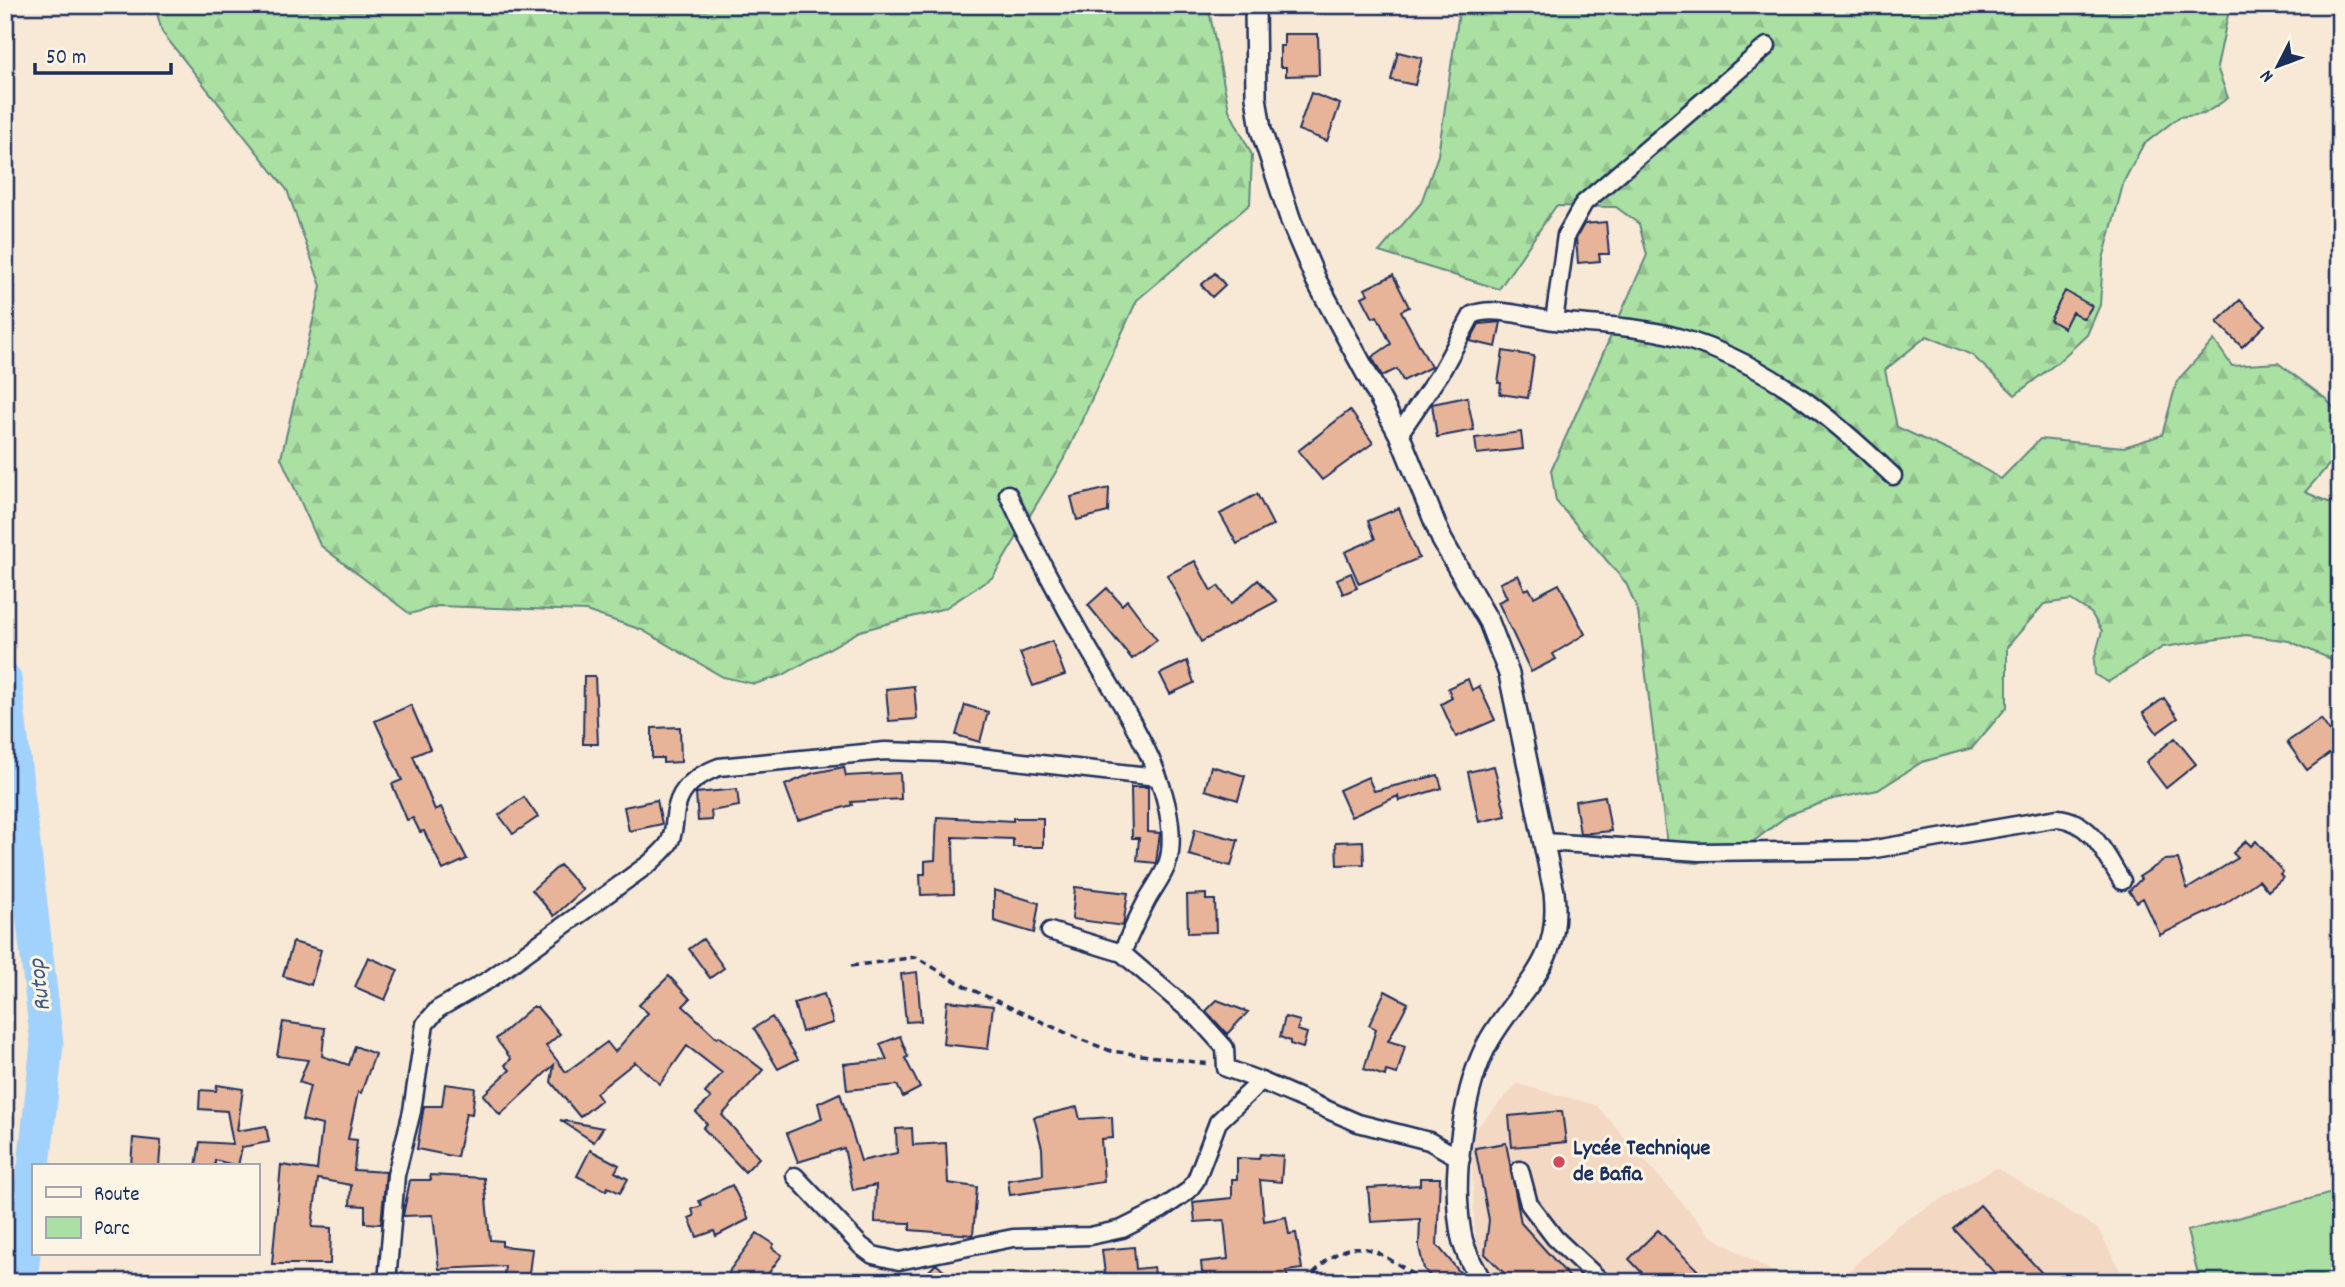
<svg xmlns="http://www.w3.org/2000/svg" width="2345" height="1287" font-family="Dekko,sans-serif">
  <defs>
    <pattern id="forest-firs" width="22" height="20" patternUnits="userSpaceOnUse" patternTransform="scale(1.75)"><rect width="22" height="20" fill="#aae0a2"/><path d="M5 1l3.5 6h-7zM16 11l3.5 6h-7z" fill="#92c08e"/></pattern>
  </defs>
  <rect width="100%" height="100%" fill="#f8e8d6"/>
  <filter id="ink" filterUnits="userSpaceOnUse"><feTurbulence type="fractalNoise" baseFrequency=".0143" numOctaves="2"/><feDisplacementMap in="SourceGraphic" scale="14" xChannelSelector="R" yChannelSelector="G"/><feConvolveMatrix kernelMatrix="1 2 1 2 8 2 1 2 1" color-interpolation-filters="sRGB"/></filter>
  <g filter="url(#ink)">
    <!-- built -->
    <path fill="#f3d8c4" d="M 1517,1084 L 1596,1105 L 1711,1236 L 1790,1282 L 1496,1282 L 1476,1257 L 1471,1134 Z
      M 1996,1168 L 2098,1229 L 2126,1282 L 1837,1282 L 1897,1225 Z"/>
    <!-- green -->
    <path fill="#aae0a2" stroke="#628880" stroke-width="2" d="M 2340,1191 L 2340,1282 L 2200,1282 L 2187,1231 Z"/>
    <!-- forest -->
    <path fill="url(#forest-firs)" stroke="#628880" stroke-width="2" d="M 155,5 L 1208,5 L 1229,110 L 1252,155 L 1250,204 L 1137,300 L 1066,455 L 993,577 L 945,608 L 860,631 L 783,675 L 755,684 L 723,677 L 642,630 L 586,611 L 438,606 L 410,614 L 320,545 L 281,458 L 321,286 L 287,190 L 162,32 Z
      M 1460,5 L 2226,5 L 2229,10 L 2217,67 L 2228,98 L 2204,114 L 2179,117 L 2143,145 L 2124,181 L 2103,259 L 2100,305 L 2087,335 L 2058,362 L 2015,395 L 1972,355 L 1927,336 L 1885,370 L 1897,427 L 1967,459 L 2001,479 L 2040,439 L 2124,447 L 2162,435 L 2177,381 L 2214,340 L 2232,366 L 2278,363 L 2326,399 L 2340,415 L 2340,452 L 2305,492 L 2340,507 L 2340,663 L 2289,641 L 2246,635 L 2163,647 L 2108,682 L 2095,675 L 2094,660 L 2102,631 L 2091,613 L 2071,600 L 2044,604 L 2007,647 L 2007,707 L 1972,748 L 1922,762 L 1878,790 L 1833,799 L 1788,815 L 1751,843 L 1697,863 L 1669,860 L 1638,611 L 1626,583 L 1556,501 L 1551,470 L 1647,255 L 1639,224 L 1616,207 L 1556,206 L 1499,289 L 1379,252 L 1421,203 L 1438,155 Z"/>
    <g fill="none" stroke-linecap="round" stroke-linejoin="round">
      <!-- river -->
      <path stroke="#a0d2fd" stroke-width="33" d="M 5,679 L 47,1044 L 34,1166
        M 21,1282 L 33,1170"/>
    </g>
    <!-- building -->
    <path fill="#e7b499" stroke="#1b2f5e" stroke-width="2" d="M 1284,34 L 1318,34 L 1319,75 L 1286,76 L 1286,67 L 1280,67 L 1280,46 L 1284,46 Z
      M 1398,52 L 1422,58 L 1415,85 L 1391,80 Z
      M 1311,93 L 1340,104 L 1327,141 L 1298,130 Z
      M 1606,222 L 1609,254 L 1599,254 L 1600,261 L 1578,263 L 1576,238 L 1584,224 Z
      M 1215,273 L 1225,285 L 1212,297 L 1201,285 Z
      M 1393,275 L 1409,307 L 1401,311 L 1431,367 L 1403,381 L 1397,369 L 1382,376 L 1372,357 L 1391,344 L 1377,316 L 1373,318 L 1362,297 L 1368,294 L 1365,289 Z
      M 2065,291 L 2092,306 L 2084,319 L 2072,312 L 2064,328 L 2050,320 Z
      M 2240,300 L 2265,325 L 2242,347 L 2217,322 Z
      M 1501,322 L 1496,347 L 1470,341 L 1479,324 Z
      M 1503,351 L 1534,356 L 1528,398 L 1500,394 L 1501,383 L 1498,383 Z
      M 1467,397 L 1474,430 L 1437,437 L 1432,404 Z
      M 1350,410 L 1373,443 L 1322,480 L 1298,451 Z
      M 1521,432 L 1523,449 L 1477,454 L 1475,438 Z
      M 1109,488 L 1108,512 L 1077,520 L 1071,497 Z
      M 1257,494 L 1273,525 L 1237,544 L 1220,514 Z
      M 1399,508 L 1419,558 L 1359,584 L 1345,552 L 1375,539 L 1368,521 Z
      M 1195,561 L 1211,591 L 1218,586 L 1231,604 L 1258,580 L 1277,601 L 1201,642 L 1167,575 Z
      M 1351,573 L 1357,588 L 1343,594 L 1337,579 Z
      M 1518,575 L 1525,590 L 1529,588 L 1534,597 L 1559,584 L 1585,634 L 1553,654 L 1556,659 L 1531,672 L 1498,602 L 1507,598 L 1500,583 Z
      M 1107,588 L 1122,605 L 1127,600 L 1157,640 L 1132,659 L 1088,605 Z
      M 1052,641 L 1065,675 L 1033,686 L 1020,653 Z
      M 1187,661 L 1194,683 L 1170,694 L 1160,674 Z
      M 584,676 L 595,676 L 598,744 L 583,744 Z
      M 1468,679 L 1472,690 L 1479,686 L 1495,720 L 1456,737 L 1441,704 L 1452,698 L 1448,688 Z
      M 914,686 L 917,719 L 889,721 L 886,689 Z
      M 2164,698 L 2178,718 L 2157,733 L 2143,713 Z
      M 411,705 L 430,749 L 413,756 L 435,810 L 441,807 L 467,859 L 443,870 L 424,831 L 420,832 L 413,818 L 407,820 L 392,784 L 402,780 L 375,721 Z
      M 965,705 L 988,712 L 980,742 L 956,735 Z
      M 2321,719 L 2340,746 L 2307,770 L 2287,742 Z
      M 680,727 L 681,762 L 663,763 L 663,758 L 652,758 L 652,728 Z
      M 2175,738 L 2196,764 L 2166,788 L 2146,762 Z
      M 1211,766 L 1245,776 L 1238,800 L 1205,790 Z
      M 1494,766 L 1506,816 L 1479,822 L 1468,772 Z
      M 844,767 L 846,776 L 900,773 L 901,799 L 851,802 L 852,805 L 798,820 L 785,785 L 813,773 Z
      M 1438,775 L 1442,788 L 1399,801 L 1398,796 L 1351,817 L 1339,790 L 1368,777 L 1374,791 Z
      M 1131,787 L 1148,787 L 1148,832 L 1160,833 L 1156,863 L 1137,861 L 1139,838 L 1132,838 Z
      M 737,789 L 739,806 L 711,811 L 712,820 L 698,821 L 696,793 Z
      M 1605,796 L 1611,831 L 1580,834 L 1575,801 Z
      M 524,797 L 538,817 L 513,834 L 499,815 Z
      M 657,800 L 662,824 L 629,831 L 624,807 Z
      M 937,817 L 1013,821 L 1013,818 L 1043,818 L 1043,847 L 1013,847 L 1013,839 L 953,837 L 954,894 L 921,895 L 920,874 L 925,874 L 925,861 L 935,860 Z
      M 1195,829 L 1238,840 L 1231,866 L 1189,855 Z
      M 1363,841 L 1364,864 L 1337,865 L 1336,842 Z
      M 2246,841 L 2251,846 L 2256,841 L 2283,872 L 2280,875 L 2283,878 L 2268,891 L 2259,880 L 2223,905 L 2160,935 L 2143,898 L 2137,902 L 2129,891 L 2141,879 L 2139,877 L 2165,860 L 2178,859 L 2187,889 L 2238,858 L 2233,853 Z
      M 560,865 L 583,890 L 554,916 L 532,890 Z
      M 1075,887 L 1128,893 L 1123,926 L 1072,919 Z
      M 994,890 L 1039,903 L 1034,933 L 994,921 Z
      M 1206,894 L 1206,900 L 1215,900 L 1216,932 L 1188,933 L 1187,895 Z
      M 703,939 L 724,968 L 710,978 L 689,949 Z
      M 293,942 L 321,950 L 311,985 L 283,976 Z
      M 368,957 L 398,970 L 385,1000 L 355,987 Z
      M 917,972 L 921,1021 L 906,1022 L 901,974 Z
      M 669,976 L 690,999 L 683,1006 L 717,1038 L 719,1036 L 763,1070 L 722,1115 L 759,1158 L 745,1172 L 703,1128 L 707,1124 L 696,1112 L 711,1098 L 705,1093 L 722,1073 L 687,1046 L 660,1084 L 635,1062 L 596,1093 L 601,1100 L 580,1117 L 551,1082 L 554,1065 L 500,1115 L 483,1095 L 510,1070 L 505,1065 L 511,1059 L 496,1039 L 532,1007 L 537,1007 L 560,1034 L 546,1046 L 566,1072 L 607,1042 L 615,1052 L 648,1013 L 639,1005 Z
      M 1385,991 L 1408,1003 L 1388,1041 L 1405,1046 L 1397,1074 L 1386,1071 L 1385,1076 L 1364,1069 L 1376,1029 L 1369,1025 Z
      M 824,994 L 833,1023 L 802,1032 L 794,1003 Z
      M 1217,1000 L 1248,1012 L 1227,1034 L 1206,1011 Z
      M 947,1001 L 993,1006 L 988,1049 L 943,1044 Z
      M 772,1017 L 798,1059 L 778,1069 L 754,1028 Z
      M 1285,1017 L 1300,1021 L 1297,1030 L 1307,1033 L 1303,1048 L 1290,1044 L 1290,1041 L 1280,1037 Z
      M 283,1022 L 325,1028 L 322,1056 L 349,1065 L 355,1046 L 375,1054 L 361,1093 L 358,1092 L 348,1139 L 357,1140 L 354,1170 L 386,1172 L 381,1224 L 365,1223 L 365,1206 L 350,1205 L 351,1185 L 318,1179 L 312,1227 L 331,1228 L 330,1264 L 272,1264 L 281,1165 L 317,1170 L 322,1125 L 302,1120 L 310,1086 L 299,1082 L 308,1060 L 277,1056 Z
      M 900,1036 L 908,1057 L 905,1058 L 920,1088 L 903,1097 L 897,1085 L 847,1090 L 844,1064 L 887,1060 L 880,1044 Z
      M 445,1084 L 475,1088 L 472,1114 L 466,1113 L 457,1157 L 417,1149 L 424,1106 L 442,1106 Z
      M 217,1085 L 243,1089 L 237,1131 L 266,1126 L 269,1142 L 242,1147 L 238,1166 L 215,1160 L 215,1166 L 196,1166 L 200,1142 L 233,1144 L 227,1111 L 199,1109 L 200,1090 L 216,1091 Z
      M 840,1093 L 861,1161 L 897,1153 L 896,1129 L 912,1128 L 913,1145 L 946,1143 L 948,1183 L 977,1187 L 973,1235 L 910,1230 L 910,1223 L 875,1222 L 876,1185 L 853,1190 L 844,1148 L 798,1162 L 787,1133 L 822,1119 L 818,1103 Z
      M 1077,1107 L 1080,1119 L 1112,1117 L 1113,1138 L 1101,1139 L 1104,1182 L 1010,1195 L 1008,1180 L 1043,1175 L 1042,1148 L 1034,1117 Z
      M 1562,1111 L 1566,1142 L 1512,1147 L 1509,1116 Z
      M 560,1120 L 603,1128 L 594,1142 Z
      M 133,1138 L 161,1141 L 159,1166 L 131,1166 Z
      M 1506,1143 L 1521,1223 L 1574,1282 L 1513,1282 L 1485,1254 L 1489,1220 L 1475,1148 Z
      M 590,1150 L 619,1165 L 615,1172 L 628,1179 L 620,1193 L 608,1187 L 606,1191 L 577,1176 Z
      M 1260,1154 L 1283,1156 L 1281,1182 L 1260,1180 L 1264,1221 L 1286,1217 L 1289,1234 L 1296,1233 L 1302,1269 L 1286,1271 L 1289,1282 L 1203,1282 L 1201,1262 L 1228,1259 L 1224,1220 L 1195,1222 L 1193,1202 L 1232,1198 L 1232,1179 L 1237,1179 L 1237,1158 L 1259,1159 Z
      M 430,1175 L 484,1178 L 490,1240 L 502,1241 L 502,1246 L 532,1249 L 528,1282 L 503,1282 L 505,1266 L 439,1269 L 433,1215 L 403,1216 L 410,1180 L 431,1180 Z
      M 1420,1178 L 1440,1178 L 1437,1245 L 1468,1282 L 1435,1282 L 1424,1269 L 1419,1247 L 1420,1219 L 1371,1222 L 1368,1188 L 1420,1185 Z
      M 732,1185 L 749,1219 L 716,1236 L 714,1231 L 697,1237 L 689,1218 L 694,1216 L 692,1209 L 702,1206 L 699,1201 Z
      M 1980,1205 L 2050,1282 L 2003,1282 L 1954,1229 Z
      M 1658,1230 L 1709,1282 L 1651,1282 L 1629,1259 Z
      M 757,1233 L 774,1244 L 772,1248 L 782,1255 L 762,1282 L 727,1282 L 730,1270 Z
      M 1134,1247 L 1136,1269 L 1154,1267 L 1156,1282 L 1106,1282 L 1102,1250 Z
      M 936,1264 L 956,1282 L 918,1282 Z"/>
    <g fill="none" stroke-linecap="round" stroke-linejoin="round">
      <defs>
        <path id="minor" d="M 1554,321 C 1595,325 1641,326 1681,338 C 1767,363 1829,415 1893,476
          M 1399,434 L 1441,372 L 1472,315 C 1492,305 1532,318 1554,321 L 1566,235 L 1584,203 L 1767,46
          M 1008,494 C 1032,546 1059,597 1087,646 C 1120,704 1178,782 1170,852 C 1168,870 1156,884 1147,900 C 1138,917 1130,934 1122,953 L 1199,1019 L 1225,1048 L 1226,1068 L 1261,1081
          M 1545,842 L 1699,852 L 1869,850 L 2058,818 C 2092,821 2106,856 2122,881
          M 1050,931 L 1122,953
          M 1520,1170 L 1529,1204 L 1555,1238 L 1602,1282
          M 795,1176 L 861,1246 L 873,1255 L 899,1261 L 1013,1238 L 1090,1236 L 1122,1229 L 1162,1209 L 1188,1191 L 1196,1180 L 1218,1122 L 1261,1081 L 1358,1123 L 1429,1141 L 1461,1159
          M 387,1282 L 396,1175 L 412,1111 L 425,1024 L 438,1009 L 490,979 L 650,863 C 656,857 665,850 669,843 C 676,830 673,819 677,806 C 682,786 700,774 719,767 L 885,751 L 944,753 L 1157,777"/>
        <path id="tertiary" d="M 1255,5 L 1256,97 L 1261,130 L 1291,221 L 1316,280 L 1399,434 L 1442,540 L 1489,622 L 1509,674 L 1554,892 C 1562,965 1523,983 1490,1039 C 1463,1085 1452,1175 1460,1227 C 1462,1247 1472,1265 1482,1282"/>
      </defs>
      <!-- minor casing -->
      <use href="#minor" stroke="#1b2f5e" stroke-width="21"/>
      <!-- tertiary casing -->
      <use href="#tertiary" stroke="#1b2f5e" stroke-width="24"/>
      <!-- path -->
      <path stroke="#1b2f5e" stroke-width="3.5" stroke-dasharray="7 5" stroke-linecap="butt" d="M 851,966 L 916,957 L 964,986 L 1077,1038 L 1111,1051 L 1210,1064
        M 870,1282 L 880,1274
        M 1305,1282 C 1332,1253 1351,1235 1389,1259 C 1400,1266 1411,1271 1419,1282"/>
      <!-- minor -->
      <use href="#minor" stroke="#fcf5e5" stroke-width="16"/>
      <!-- tertiary -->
      <use href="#tertiary" stroke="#fcf5e5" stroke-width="19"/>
    </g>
  </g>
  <!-- markers -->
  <circle fill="#d1495b" stroke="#fcf5e5" stroke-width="2.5" cx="1559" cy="1162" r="7"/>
  <g text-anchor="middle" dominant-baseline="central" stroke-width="6" stroke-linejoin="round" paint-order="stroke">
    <!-- poi labels -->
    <g font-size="23" font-weight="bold" fill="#1b2f5e" stroke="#fcf5e5" text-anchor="start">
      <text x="1573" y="1149">Lycée Technique<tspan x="1573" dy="26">de Bafia</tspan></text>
    </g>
    <!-- water labels -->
    <g font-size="24" font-style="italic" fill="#3c5886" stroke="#fcf5e5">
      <text transform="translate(41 985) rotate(-97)">Rutop</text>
    </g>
  </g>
  <!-- margin -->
  <rect width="2345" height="1287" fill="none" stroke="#fcf5e5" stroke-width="28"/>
  <rect x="14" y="14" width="2317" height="1259" fill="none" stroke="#1b2f5e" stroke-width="2.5" filter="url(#ink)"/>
  <!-- legend -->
  <rect x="32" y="1164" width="228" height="91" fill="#fcf5e5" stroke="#a2a6af" stroke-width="2"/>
  <rect x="46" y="1187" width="35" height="10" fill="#fcf5e5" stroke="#a2a6af" stroke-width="2"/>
  <text x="94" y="1200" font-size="21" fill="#1b2f5e">Route</text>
  <rect x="46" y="1217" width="35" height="21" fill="#aae0a2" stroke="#a2a6af" stroke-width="2"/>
  <text x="94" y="1234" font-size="21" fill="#1b2f5e">Parc</text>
  <!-- north arrow -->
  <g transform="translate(2278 66) rotate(228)" stroke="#fcf5e5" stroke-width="5" paint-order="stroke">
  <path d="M0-5L12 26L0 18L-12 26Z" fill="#1b2f5e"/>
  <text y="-10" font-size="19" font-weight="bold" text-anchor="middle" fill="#1b2f5e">N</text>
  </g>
  <!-- scale -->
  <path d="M35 63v10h136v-10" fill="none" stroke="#1b2f5e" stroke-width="3.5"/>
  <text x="46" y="63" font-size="21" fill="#1b2f5e" stroke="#fcf5e5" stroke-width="5" paint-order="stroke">50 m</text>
</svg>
